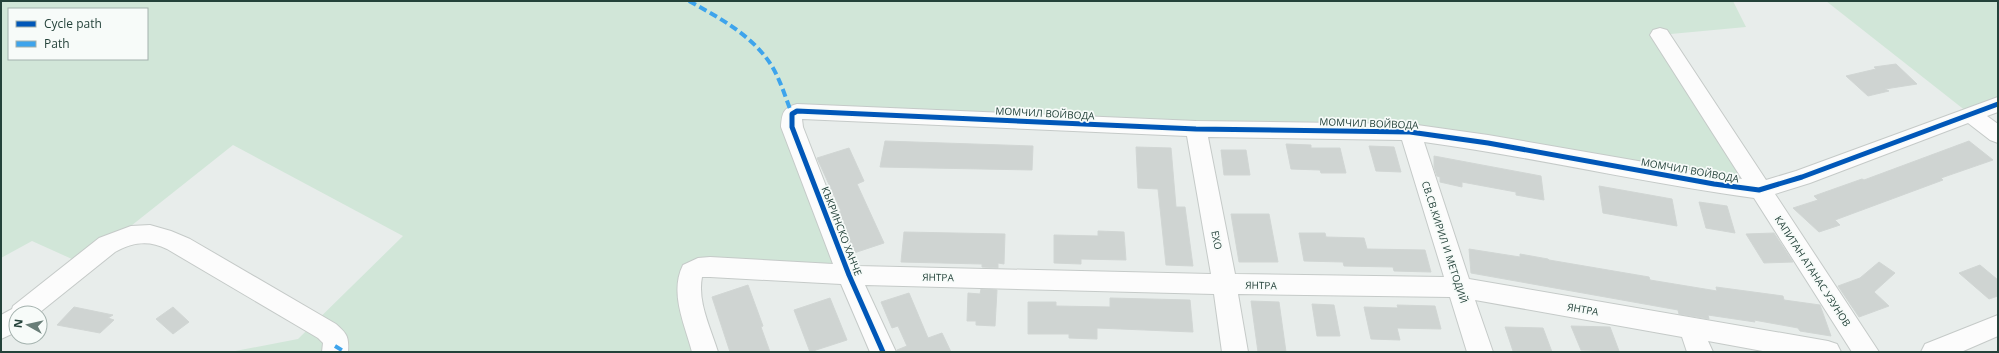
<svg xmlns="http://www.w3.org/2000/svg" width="1999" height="353" font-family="'Open Sans',sans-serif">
  <rect width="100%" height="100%" fill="#e8edeb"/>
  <!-- green -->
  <path fill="#d1e6d8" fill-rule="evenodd" d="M 1,1 L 1733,1 L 1746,27 L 1660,35 L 1759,190 L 1488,143 L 797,111 L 849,275 L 698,268 L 705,352 L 230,352 L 298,339 L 403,236 L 233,145 L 83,264 L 32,241 L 1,258 ZM 9,9 L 147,9 L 147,59 L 9,59 Z
    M 1826,1 L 1998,1 L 1998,104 L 1971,115 Z"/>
  <!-- building -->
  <path fill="#cfd4d2" stroke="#d1d6d4" d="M 1896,64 L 1917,84 L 1885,89 L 1889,91 L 1868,96 L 1846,76 L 1876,69 L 1874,67 Z
    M 885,141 L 1033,146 L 1032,170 L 880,167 Z
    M 1969,141 L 1993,160 L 1941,178 L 1943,180 L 1835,220 L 1840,225 L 1819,232 L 1793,208 L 1818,200 L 1814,196 L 1862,179 L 1864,180 Z
    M 1286,144 L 1311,145 L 1311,148 L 1340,148 L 1346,173 L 1321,173 L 1320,170 L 1291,169 Z
    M 1369,146 L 1394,147 L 1401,172 L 1376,171 Z
    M 1136,147 L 1171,148 L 1176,207 L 1185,207 L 1193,266 L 1166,265 L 1158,189 L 1138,188 Z
    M 849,148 L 864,181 L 857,184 L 884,243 L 854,253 L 838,212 L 841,211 L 817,158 Z
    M 1221,150 L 1246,150 L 1250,175 L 1224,175 Z
    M 1434,156 L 1541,176 L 1544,200 L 1516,195 L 1516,192 L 1462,182 L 1462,187 L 1440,182 L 1440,177 L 1437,176 L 1434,167 Z
    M 1599,186 L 1672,199 L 1677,226 L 1603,213 Z
    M 1699,202 L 1727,206 L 1735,233 L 1706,228 Z
    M 1231,214 L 1269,214 L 1278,262 L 1239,262 Z
    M 1098,231 L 1124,232 L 1126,260 L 1081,259 L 1081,264 L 1054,263 L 1054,235 L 1098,236 Z
    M 904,232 L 1005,234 L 1004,264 L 998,263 L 998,268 L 982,267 L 982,264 L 901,262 Z
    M 1299,233 L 1325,233 L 1326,237 L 1364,238 L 1367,249 L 1425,250 L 1431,272 L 1394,271 L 1393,267 L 1344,266 L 1343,262 L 1304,261 Z
    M 1774,233 L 1793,262 L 1764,263 L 1746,234 Z
    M 1469,249 L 1520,257 L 1520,254 L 1548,259 L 1549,260 L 1649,277 L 1650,280 L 1717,291 L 1716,287 L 1783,296 L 1784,300 L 1820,305 L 1831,336 L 1800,331 L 1798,328 L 1754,320 L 1755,322 L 1708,315 L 1709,319 L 1679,314 L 1678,310 L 1471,273 Z
    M 1879,262 L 1895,273 L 1874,292 L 1889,306 L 1859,317 L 1838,286 L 1860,278 Z
    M 1980,265 L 1998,280 L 1998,296 L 1989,299 L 1959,273 Z
    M 748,285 L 763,326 L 761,327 L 770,352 L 730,352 L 712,297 Z
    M 981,289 L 997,290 L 995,326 L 976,325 L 976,321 L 967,321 L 968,293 L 980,294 Z
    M 909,293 L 928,338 L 942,333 L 951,352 L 897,352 L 897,350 L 907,346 L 898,326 L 892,328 L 881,302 Z
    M 830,298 L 847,340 L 810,352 L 794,310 Z
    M 1110,298 L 1190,300 L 1193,332 L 1097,328 L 1097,339 L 1069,338 L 1069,334 L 1028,334 L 1028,302 L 1056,302 L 1056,306 L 1110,307 Z
    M 1251,301 L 1279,302 L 1286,352 L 1258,352 Z
    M 1312,304 L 1334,305 L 1340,336 L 1317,336 Z
    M 1397,305 L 1435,306 L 1441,329 L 1397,328 L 1400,340 L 1371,339 L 1364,307 L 1398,308 Z
    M 74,307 L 113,315 L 108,318 L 114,320 L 100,333 L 57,325 Z
    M 173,307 L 189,322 L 173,334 L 156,319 Z
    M 1571,326 L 1610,327 L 1619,351 L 1581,350 Z
    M 1505,327 L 1543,328 L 1552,352 L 1513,351 Z"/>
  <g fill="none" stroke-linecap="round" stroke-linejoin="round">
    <defs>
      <path id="minor" d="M 1660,28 L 1667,30 L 1766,180 L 1796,171 L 1998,97 L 1998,112 L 1987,116 L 1998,124 L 1998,143 L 1990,140 L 1968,123 L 1810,183 L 1775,194 L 1879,352 L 1852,352 L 1754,198 C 1643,183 1534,157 1424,142 L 1469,279 L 1828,341 L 1837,344 L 1841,352 L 1768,352 L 1708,341 L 1713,352 L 1687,352 L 1682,337 L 1475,300 L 1493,352 L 1467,352 L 1450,297 L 1238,294 L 1248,352 L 1222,352 L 1214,294 L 865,285 L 896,352 L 870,352 L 841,284 L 710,277 L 702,277 C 697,302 711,329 718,352 L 692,352 C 685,325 669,293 683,265 L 698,258 L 710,257 L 833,264 L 781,127 C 782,113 783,108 797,104 L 1196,121 L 1410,124 L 1488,135 L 1742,179 L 1650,35 L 1653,30 ZM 802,119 L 1187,136 L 1211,274 L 857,266 L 803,127 ZM 1208,137 L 1402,140 L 1444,277 L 1235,274 Z
        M 150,225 L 171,231 L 190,239 L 336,324 C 347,334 349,336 348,352 L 322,352 L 323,343 L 318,338 L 167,249 C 149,240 133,242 115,252 L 39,313 L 16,313 L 16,332 L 1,339 L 1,315 L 12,309 L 13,306 L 99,238 L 131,226 Z
        M 1998,315 L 1998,336 L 1961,352 L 1921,352 L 1925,344 Z"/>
    </defs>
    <!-- minor casing -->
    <use href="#minor" stroke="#c5cac8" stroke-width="2"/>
    <!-- minor -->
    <use href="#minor" fill="#fcfcfc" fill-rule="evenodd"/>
    <!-- quiet -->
    <path stroke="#3ea4ec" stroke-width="4" stroke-dasharray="8 4" stroke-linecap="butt" d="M 689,1 C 720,18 755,37 773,68 C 781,82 786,99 792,114
      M 335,346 L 345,352"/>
    <defs>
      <path id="cycleway" d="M 883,352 L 849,275 L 792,127 L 792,114 L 797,111 L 1196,129 L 1410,132 L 1488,143 L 1714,184 L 1759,190 L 1802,177 L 1998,104"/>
    </defs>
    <!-- cycleway casing -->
    <use href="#cycleway" stroke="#f7fbf9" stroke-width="8"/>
    <!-- cycleway -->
    <use href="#cycleway" stroke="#0057b8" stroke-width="5"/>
  </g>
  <g text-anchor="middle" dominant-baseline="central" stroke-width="3.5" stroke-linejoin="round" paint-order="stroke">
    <!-- street labels -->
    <g font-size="10" fill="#24423a" stroke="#f7fbf9">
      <text transform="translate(1045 113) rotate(3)">МОМЧИЛ ВОЙВОДА</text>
      <text transform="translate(1369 123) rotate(2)">МОМЧИЛ ВОЙВОДА</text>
      <text transform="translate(1690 170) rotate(10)">МОМЧИЛ ВОЙВОДА</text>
      <text transform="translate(842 231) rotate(69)">КЪКРИНСКО ХАНЧЕ</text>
      <text transform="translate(1217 240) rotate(79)">ЕХО</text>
      <text transform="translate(1445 242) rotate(72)">СВ.СВ.КИРИЛ И МЕТОДИЙ</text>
      <text transform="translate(1813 271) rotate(57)">КАПИТАН АТАНАС УЗУНОВ</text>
      <text transform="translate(938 277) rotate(1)">ЯНТРА</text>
      <text transform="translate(1261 285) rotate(1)">ЯНТРА</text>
      <text transform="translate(1583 309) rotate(10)">ЯНТРА</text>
    </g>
  </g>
  <!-- border -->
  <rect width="1999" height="353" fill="none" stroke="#24423a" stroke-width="4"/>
  <!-- legend -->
  <rect x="8" y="8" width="140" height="52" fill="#f7fbf9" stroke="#a3b1ad"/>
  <rect x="16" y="21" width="20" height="6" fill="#0057b8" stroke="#a3b1ad"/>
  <text x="44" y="28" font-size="12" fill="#24423a">Cycle path</text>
  <rect x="16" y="41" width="20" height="6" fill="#3ea4ec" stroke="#a3b1ad"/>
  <text x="44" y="48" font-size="12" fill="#24423a">Path</text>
  <!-- north arrow -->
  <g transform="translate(28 325) rotate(278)"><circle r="19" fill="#f7fbf9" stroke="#a3b1ad"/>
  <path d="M0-3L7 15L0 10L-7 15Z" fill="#697e78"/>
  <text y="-6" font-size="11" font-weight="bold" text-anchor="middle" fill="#24423a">N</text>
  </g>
</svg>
